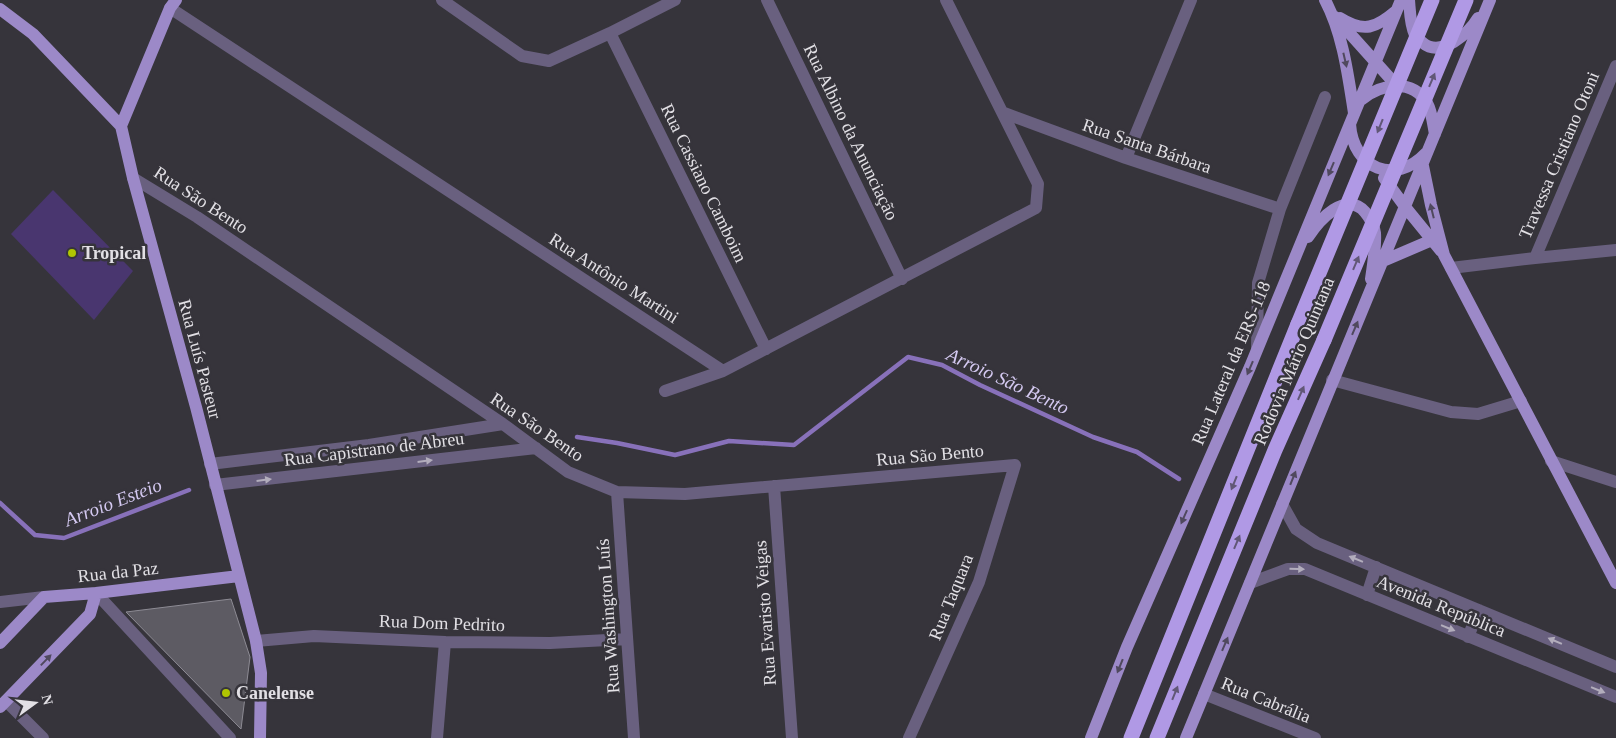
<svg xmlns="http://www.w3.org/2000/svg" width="1616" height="738" font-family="'Times New Roman',serif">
  <rect width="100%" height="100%" fill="#36343b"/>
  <!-- green -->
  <path fill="#49366f" d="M 53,190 L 133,271 L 94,320 L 11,234 Z"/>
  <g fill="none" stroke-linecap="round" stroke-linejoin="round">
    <!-- stream -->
    <path stroke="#8871ba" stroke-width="4.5" d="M 577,437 L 617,443 L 675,455 L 729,441 L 794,445 L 908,357 L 942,365 L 980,385 L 1093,437 L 1137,452 L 1179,479
      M 0,503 L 35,535 L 64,538 L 189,490"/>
  </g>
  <!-- building -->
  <path fill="#5d5b63" stroke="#8d8b94" d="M 231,599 L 250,657 L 241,729 L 126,612 Z"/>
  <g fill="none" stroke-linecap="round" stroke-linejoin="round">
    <!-- minor -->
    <path stroke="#69607f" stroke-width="12" d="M 442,0 L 522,56 L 549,61 L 610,33 L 675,0
      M 767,0 L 902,279
      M 170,8 L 723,371
      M 610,33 L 766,349
      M 1004,113 L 1126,158 L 1280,209
      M 1126,158 L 1191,0
      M 133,178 L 197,217 L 503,424 L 568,472 L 617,492 L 685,494 L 1015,465 L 979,582 L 909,738
      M 1535,258 L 1616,66
      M 1451,268 L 1535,258 L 1616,250
      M 1257,348 L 1258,283 L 1280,209 L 1325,97
      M 1332,380 L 1451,412 L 1478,414 L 1521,401
      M 665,391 L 723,371 L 1036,208 L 1038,184 L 946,0
      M 1551,461 L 1616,482
      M 210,464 L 369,445 L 503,424
      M 215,485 L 536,448
      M 774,486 L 792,738
      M 617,492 L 634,738
      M 1282,504 L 1296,529 L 1317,543 L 1616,667
      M 1250,583 L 1288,569 L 1305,569 L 1616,697
      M 96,593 L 230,738
      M 1367,595 L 1376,567
      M 0,602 L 44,597
      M 1468,637 L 1479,610
      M 256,641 L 314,636 L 445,642 L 550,643 L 627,639
      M 1204,694 L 1315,738
      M 6,701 L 43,738
      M 437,738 L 445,642"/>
    <!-- major -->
    <path stroke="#9c89c8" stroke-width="12" d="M 176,0 L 170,8 L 121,126 L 133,178 L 196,407 L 256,641 L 261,673 L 260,738
      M 1325,0 C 1343,34 1348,75 1354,113
      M 1409,0 C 1410,11 1410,25 1415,35 C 1416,38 1420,41 1423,43 C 1441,58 1469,33 1478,18
      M 0,9 L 33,34 L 121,126
      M 1335,17 L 1397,86
      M 1340,18 C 1364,33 1376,28 1396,11
      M 1361,100 C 1380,84 1412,78 1427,103 C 1432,112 1433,124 1435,134
      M 1350,124 C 1353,169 1395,186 1426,153
      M 1423,166 L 1431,205 L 1444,255 L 1616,583
      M 1384,178 L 1406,208 L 1441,251
      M 1308,237 C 1319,220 1346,190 1365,212 C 1370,218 1374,225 1375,233 C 1376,248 1373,264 1371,279
      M 1383,261 L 1432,240
      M 0,643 L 44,597 L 96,593 L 239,576
      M 0,707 L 90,614 L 96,593
      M 1091,738 L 1127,647 L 1250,367 L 1401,0
      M 1186,738 L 1490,0"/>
    <!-- highway -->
    <path stroke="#b099e5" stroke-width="15" d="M 1131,738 L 1298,324
      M 1157,738 L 1275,450 L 1324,340"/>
    <!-- highway-bridge -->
    <path stroke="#b099e5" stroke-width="15" d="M 1298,324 L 1432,0
      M 1324,340 L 1466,0"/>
  </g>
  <!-- one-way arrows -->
  <defs><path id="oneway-solid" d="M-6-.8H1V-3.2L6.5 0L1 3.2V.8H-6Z" transform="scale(1.25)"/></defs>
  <g fill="#50495e">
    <use href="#oneway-solid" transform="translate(1345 60) rotate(77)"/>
    <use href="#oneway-solid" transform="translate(1331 169) rotate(113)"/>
    <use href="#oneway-solid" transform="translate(1432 211) rotate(-104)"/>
    <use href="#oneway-solid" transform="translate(1355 328) rotate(-67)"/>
    <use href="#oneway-solid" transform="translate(1250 368) rotate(113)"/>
    <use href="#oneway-solid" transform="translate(1293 478) rotate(-68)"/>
    <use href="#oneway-solid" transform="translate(1184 517) rotate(114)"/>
    <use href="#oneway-solid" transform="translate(1225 644) rotate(-67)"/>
    <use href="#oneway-solid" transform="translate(46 660) rotate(-46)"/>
    <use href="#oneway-solid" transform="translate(1120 666) rotate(112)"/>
  </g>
  <g fill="#615776">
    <use href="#oneway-solid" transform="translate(1432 80) rotate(-67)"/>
    <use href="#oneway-solid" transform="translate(1380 126) rotate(112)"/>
    <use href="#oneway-solid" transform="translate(1356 263) rotate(-67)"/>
    <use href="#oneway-solid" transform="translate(1301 393) rotate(-66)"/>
    <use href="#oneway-solid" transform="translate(1234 483) rotate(112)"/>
    <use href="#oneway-solid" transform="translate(1237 542) rotate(-67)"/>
    <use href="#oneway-solid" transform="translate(1175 693) rotate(-68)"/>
  </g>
  <g fill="#b2adbc">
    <use href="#oneway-solid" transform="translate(425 461) rotate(-7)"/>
    <use href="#oneway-solid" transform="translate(264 480) rotate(-7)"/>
    <use href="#oneway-solid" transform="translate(1356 559) rotate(-158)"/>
    <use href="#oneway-solid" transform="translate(1297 569) rotate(1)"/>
    <use href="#oneway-solid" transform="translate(1448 628) rotate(22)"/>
    <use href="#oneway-solid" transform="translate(1555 641) rotate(-157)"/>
    <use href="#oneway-solid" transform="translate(1598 690) rotate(22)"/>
  </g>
  <!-- markers -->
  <g fill="#b0c502" stroke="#36343b" stroke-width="2">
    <circle cx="72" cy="253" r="5"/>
    <circle cx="226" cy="693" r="5"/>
  </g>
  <g text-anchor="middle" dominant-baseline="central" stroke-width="5" stroke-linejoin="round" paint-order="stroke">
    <!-- street labels -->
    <g font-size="18" fill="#e2e0e5" stroke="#36343b">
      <text transform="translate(851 132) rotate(64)">Rua Albino da Anunciação</text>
      <text transform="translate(1147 146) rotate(19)">Rua Santa Bárbara</text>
      <text transform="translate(1559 155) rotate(-67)">Travessa Cristiano Otoni</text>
      <text transform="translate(704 183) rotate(64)">Rua Cassiano Camboim</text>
      <text transform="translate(201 200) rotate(33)">Rua São Bento</text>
      <text transform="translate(614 278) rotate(33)">Rua Antônio Martini</text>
      <text transform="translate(200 359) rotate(75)">Rua Luís Pasteur</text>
      <text transform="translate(1294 361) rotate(-67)">Rodovia Mário Quintana</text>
      <text transform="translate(1231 363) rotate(-67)">Rua Lateral da ERS-118</text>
      <text transform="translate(537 427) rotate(34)">Rua São Bento</text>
      <text transform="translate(374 449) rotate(-7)">Rua Capistrano de Abreu</text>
      <text transform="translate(930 455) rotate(-5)">Rua São Bento</text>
      <text transform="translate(118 572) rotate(-6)">Rua da Paz</text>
      <text transform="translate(951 597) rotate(-68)">Rua Taquara</text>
      <text transform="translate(1441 606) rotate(22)">Avenida República</text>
      <text transform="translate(765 613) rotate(-94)">Rua Evaristo Veigas</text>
      <text transform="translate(608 616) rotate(-94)">Rua Washington Luís</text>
      <text transform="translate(442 623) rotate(2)">Rua Dom Pedrito</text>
      <text transform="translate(1266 700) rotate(22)">Rua Cabrália</text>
    </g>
    <!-- poi labels -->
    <g font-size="18" font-weight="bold" fill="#e2e0e5" stroke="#36343b" text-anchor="start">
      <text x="82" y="253">Tropical</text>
      <text x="236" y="693">Canelense</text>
    </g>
    <!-- water labels -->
    <g font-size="19" font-style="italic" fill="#d4c9f1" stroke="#36343b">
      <text transform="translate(1008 381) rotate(25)">Arroio São Bento</text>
      <text transform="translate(113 502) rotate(-21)">Arroio Esteio</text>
    </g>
  </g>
  <!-- north arrow -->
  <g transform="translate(35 703) rotate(75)" stroke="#36343b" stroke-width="4" paint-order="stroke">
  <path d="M0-4L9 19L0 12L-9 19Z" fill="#e2e0e5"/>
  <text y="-8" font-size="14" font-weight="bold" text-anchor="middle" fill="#e2e0e5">N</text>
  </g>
</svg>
